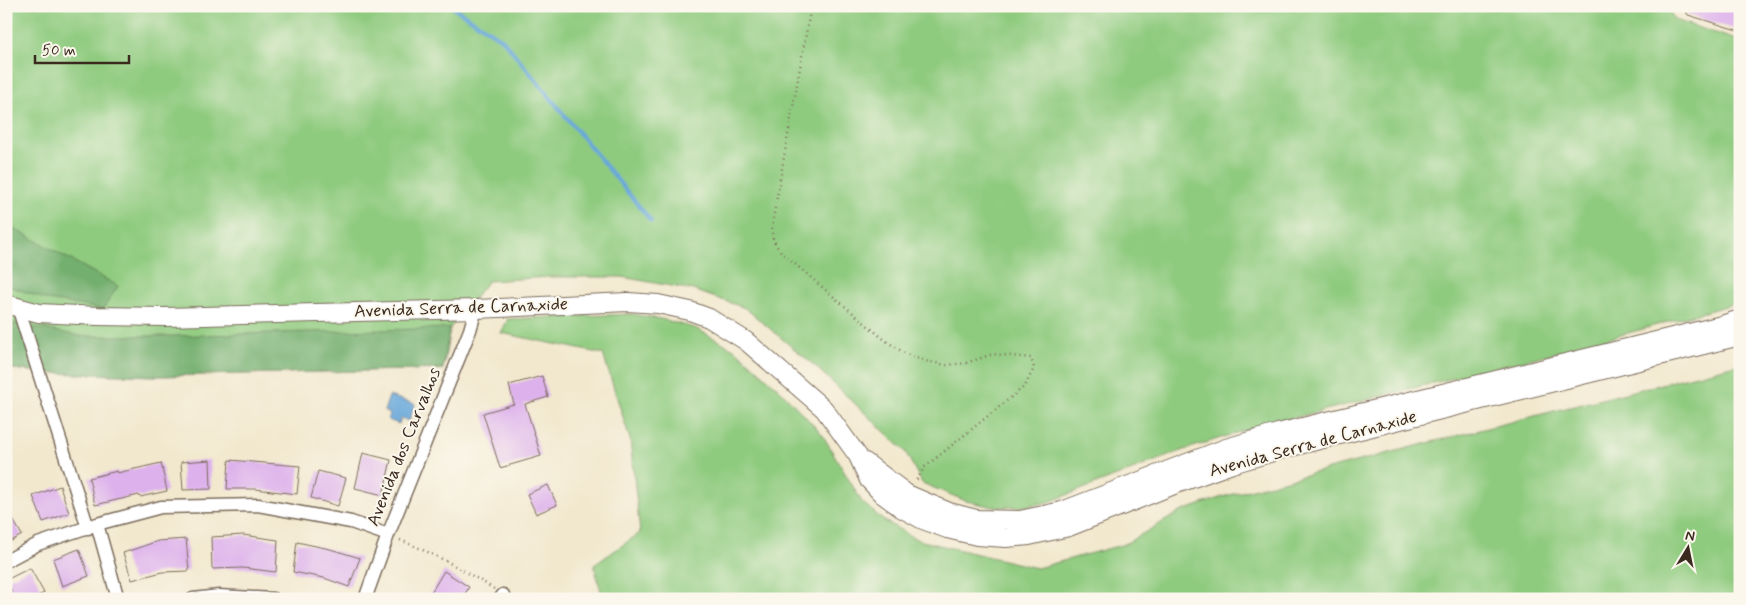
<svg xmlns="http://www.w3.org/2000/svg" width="1746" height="605" font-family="Mynerve,sans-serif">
  <rect width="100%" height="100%" fill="#fbf7ec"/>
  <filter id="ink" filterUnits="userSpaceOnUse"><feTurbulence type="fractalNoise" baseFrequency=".02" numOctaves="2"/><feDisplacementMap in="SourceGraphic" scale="10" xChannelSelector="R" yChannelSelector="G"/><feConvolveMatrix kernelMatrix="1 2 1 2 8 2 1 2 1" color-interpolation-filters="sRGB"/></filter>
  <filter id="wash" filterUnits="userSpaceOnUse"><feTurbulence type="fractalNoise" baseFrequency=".0096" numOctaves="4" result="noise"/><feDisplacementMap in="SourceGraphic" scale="20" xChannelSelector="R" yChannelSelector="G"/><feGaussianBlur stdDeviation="1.12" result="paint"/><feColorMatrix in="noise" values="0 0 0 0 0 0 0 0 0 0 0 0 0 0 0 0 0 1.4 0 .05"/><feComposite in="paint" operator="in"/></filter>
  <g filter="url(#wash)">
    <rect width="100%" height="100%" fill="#f2e8ce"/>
    <!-- green -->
    <path fill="#8fcb7f" stroke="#657a4e" d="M 6,6 L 1664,6 L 1675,20 L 1740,41 L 1740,302 L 1574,348 L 1245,430 L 1181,451 L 1049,502 L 1020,507 L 994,507 L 966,501 L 922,483 L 905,451 L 816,367 L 745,308 L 693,290 L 622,277 L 548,277 L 488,281 L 450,328 L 443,369 L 159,376 L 47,373 L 6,368 Z
      M 631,314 L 661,319 L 695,328 L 736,350 L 777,387 L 822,434 L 862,502 L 883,520 L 918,540 L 1037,568 L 1125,544 L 1180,512 L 1222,497 L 1412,447 L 1740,364 L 1740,599 L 603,599 L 594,565 L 640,533 L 630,439 L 603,354 L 501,333 L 508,319 Z"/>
    <!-- forest -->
    <path fill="#73af6e" stroke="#576c46" d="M 6,224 L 118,286 L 103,309 L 48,300 L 6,285 Z
      M 6,322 L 81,336 L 170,336 L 450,328 L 443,369 L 159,376 L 47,373 L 6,368 Z"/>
    <!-- water -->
    <path fill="#68a7da" stroke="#52687c" d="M 389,396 L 415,404 L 409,421 L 401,418 L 399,424 L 388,420 L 390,414 L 384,411 Z"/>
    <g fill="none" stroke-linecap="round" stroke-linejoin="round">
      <!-- stream -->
      <path stroke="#68a7da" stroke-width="4" d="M 451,6 L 503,40 L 651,221"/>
    </g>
    <g id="blocks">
      <!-- building -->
      <path fill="#ddb1ec" d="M 1683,6 L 1740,6 L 1740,31 L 1688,15 Z
        M 542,376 L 548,397 L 525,404 L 541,456 L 500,468 L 483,413 L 514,404 L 509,385 Z
        M 363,453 L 391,460 L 383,495 L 355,488 Z
        M 210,460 L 211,489 L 183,490 L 181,462 Z
        M 229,460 L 300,466 L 297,494 L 255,489 L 227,489 Z
        M 161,463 L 167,491 L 140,497 L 139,495 L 95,505 L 89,478 L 117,471 L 117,473 Z
        M 318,471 L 346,478 L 338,506 L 311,498 Z
        M 548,485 L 557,505 L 536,514 L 527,494 Z
        M 60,486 L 69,513 L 43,522 L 33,496 Z
        M 6,508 L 22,535 L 6,544 Z
        M 243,535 L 278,540 L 276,572 L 243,568 L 212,569 L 211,537 Z
        M 186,539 L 189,571 L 162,572 L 132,580 L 123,553 L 158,541 Z
        M 297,542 L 330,549 L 360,558 L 349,587 L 324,578 L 293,572 Z
        M 79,549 L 89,576 L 62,586 L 53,559 Z
        M 30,568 L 44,593 L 32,599 L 15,599 L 6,580 Z
        M 444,571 L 469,587 L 462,599 L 427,599 Z"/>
    </g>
  </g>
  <g filter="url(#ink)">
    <use href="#blocks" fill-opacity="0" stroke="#7b6c5c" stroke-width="1"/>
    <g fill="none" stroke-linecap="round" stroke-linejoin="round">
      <defs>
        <path id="street" d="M 18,307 L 88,528
          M 97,524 L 118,599
          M 6,561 L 38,544 L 97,524 L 161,507 L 258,505 L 351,522 L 388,535
          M 193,599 L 219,596 L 273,599
          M 365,599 L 388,535 L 470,330 L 476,309
          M 500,599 L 503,595"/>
        <path id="secondary" d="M 6,304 L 39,313 L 98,316 L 165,317 L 476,309 L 628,302 L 658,304 L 690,311 L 709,318 L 746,341 L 824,409 L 858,456 L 869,480 L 882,494 L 901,508 L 923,520 L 947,529 L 977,536 L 1006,538 L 1029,536 L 1069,527 L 1179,483 L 1232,464 L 1287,448 L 1740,336
          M 865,462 L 907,494 L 949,512 L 976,519 L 1020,520 L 1062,511 L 1226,448 L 1278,433 L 1722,325 L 1740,319"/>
      </defs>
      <!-- street casing -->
      <use href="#street" stroke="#7b6c5c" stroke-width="15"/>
      <!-- secondary casing -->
      <use href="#secondary" stroke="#7b6c5c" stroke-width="20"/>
      <!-- path -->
      <path stroke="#7b6c5c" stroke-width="2.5" stroke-dasharray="1 4" stroke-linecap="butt" d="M 811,6 L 773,219 C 771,237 772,241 783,254 L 886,341 L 906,354 L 925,361 L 947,365 L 966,363 L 993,354 L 1031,358 L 1034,368 L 1025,386 L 925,467 L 915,482
        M 400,540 C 433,553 464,570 494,589"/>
      <!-- street -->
      <use href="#street" stroke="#fff" stroke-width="12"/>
      <!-- secondary -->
      <use href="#secondary" stroke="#fff" stroke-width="18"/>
    </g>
  </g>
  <g text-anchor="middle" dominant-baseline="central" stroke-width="4" stroke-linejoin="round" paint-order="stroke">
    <!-- street labels -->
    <g font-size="18" fill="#3b2a1e" stroke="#fbf7ec">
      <text transform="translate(461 308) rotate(-2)">Avenida Serra de Carnaxide</text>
      <text transform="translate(1313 444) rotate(-15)">Avenida Serra de Carnaxide</text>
      <text transform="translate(404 447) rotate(-68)">Avenida dos Carvalhos</text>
    </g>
  </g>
  <!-- margin -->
  <rect width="1746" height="605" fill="none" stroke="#fbf7ec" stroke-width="25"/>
  <!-- north arrow -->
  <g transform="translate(1688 548) rotate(10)" stroke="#fbf7ec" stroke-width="4" paint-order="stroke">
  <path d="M0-4L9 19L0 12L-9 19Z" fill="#3b2a1e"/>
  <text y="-8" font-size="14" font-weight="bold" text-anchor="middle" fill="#3b2a1e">N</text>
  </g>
  <!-- scale -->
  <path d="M35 55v8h94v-8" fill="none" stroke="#3b2a1e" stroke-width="2.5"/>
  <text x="42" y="55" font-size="15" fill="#3b2a1e" stroke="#fbf7ec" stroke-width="4" paint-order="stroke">50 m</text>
</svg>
